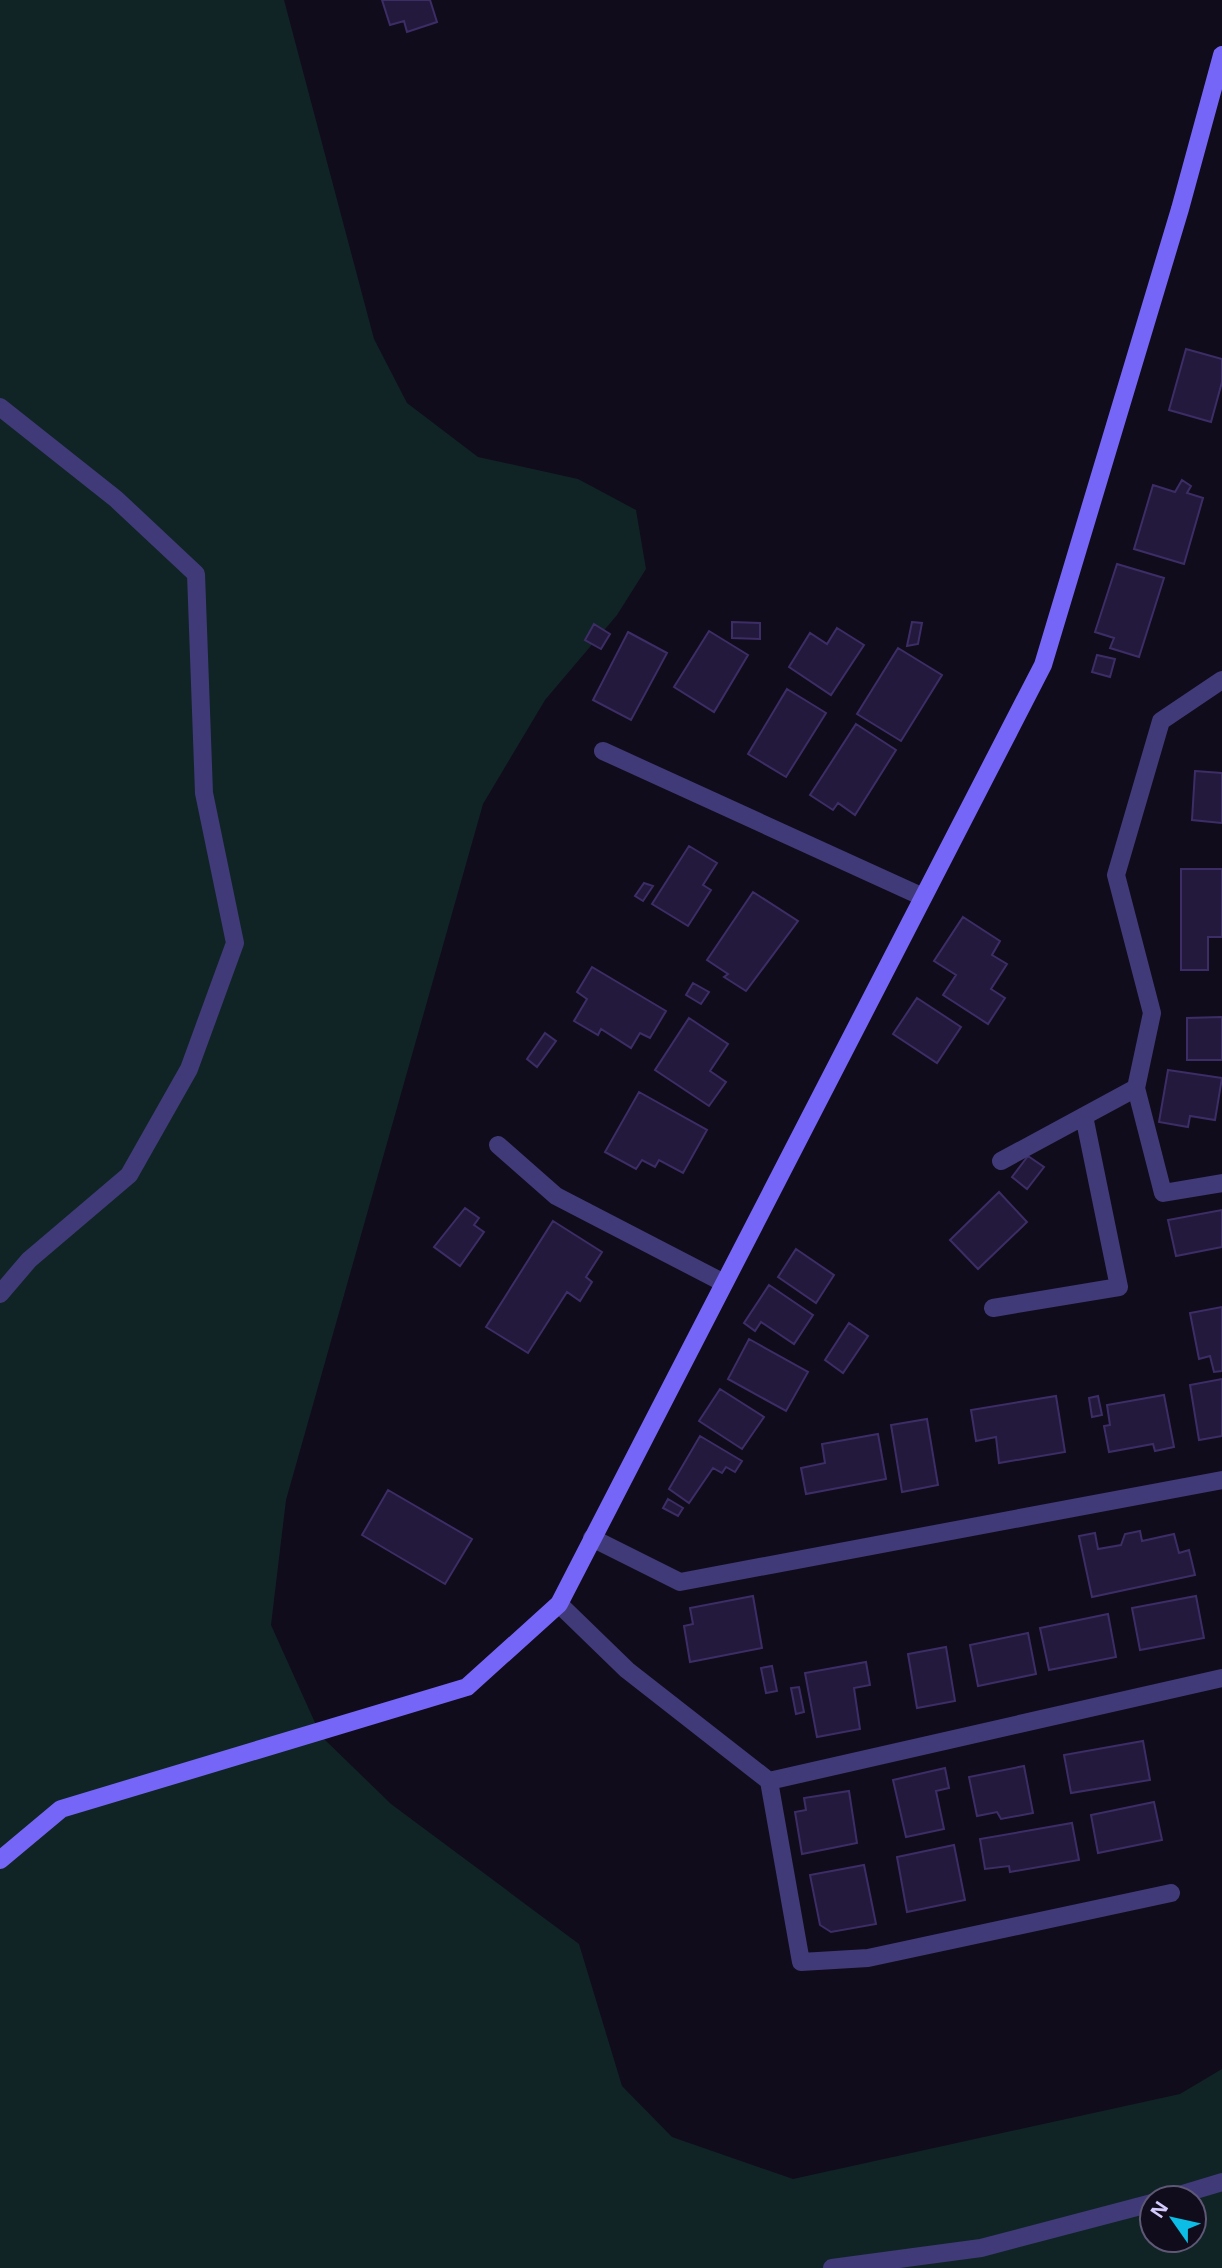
<svg xmlns="http://www.w3.org/2000/svg" width="1222" height="2268" font-family="'Noto Sans',sans-serif">
  <rect width="100%" height="100%" fill="#100c1c"/>
  <!-- green -->
  <path fill="#102425" fill-rule="evenodd" d="M 0,0 L 284,0 L 374,339 L 407,403 L 478,457 L 578,479 L 636,510 L 646,569 L 617,615 L 545,700 L 483,804 L 286,1500 L 271,1625 L 321,1736 L 391,1804 L 579,1944 L 622,2086 L 672,2137 L 793,2179 L 1180,2094 L 1222,2069 L 1222,2268 L 0,2268 ZM 1152,2198 L 1194,2198 L 1194,2240 L 1152,2240 Z"/>
  <!-- building -->
  <path fill="#23193c" stroke="#3d2d66" stroke-width="2" d="M 382,0 L 430,0 L 437,22 L 407,32 L 404,21 L 390,25 Z
    M 1186,349 L 1222,359 L 1222,382 L 1211,422 L 1169,410 Z
    M 1182,480 L 1191,486 L 1187,493 L 1203,498 L 1184,564 L 1134,549 L 1153,485 L 1175,492 Z
    M 1117,564 L 1164,578 L 1139,657 L 1110,648 L 1114,638 L 1095,632 Z
    M 732,622 L 760,623 L 760,639 L 732,638 Z
    M 912,622 L 922,623 L 918,644 L 907,646 Z
    M 594,624 L 610,634 L 601,649 L 585,640 Z
    M 837,628 L 864,645 L 831,695 L 789,667 L 810,633 L 827,644 Z
    M 709,631 L 748,655 L 714,712 L 674,687 Z
    M 628,632 L 667,653 L 631,720 L 593,700 Z
    M 898,648 L 942,675 L 901,741 L 857,714 Z
    M 1097,655 L 1115,659 L 1110,677 L 1092,672 Z
    M 787,689 L 826,713 L 786,777 L 748,754 Z
    M 856,724 L 896,750 L 855,815 L 838,803 L 833,810 L 810,795 Z
    M 1195,771 L 1222,773 L 1222,823 L 1192,820 Z
    M 689,846 L 717,863 L 703,885 L 711,890 L 688,926 L 652,904 Z
    M 1181,869 L 1222,869 L 1222,937 L 1208,937 L 1208,970 L 1181,970 Z
    M 644,883 L 653,886 L 643,901 L 635,896 Z
    M 753,892 L 798,921 L 746,991 L 724,977 L 728,974 L 707,960 Z
    M 963,917 L 1000,941 L 992,955 L 1007,964 L 991,989 L 1005,998 L 988,1024 L 943,995 L 956,975 L 934,961 Z
    M 592,967 L 666,1011 L 650,1038 L 640,1033 L 631,1048 L 601,1029 L 598,1035 L 574,1021 L 587,999 L 577,992 Z
    M 693,983 L 709,992 L 701,1004 L 686,995 Z
    M 917,998 L 961,1027 L 937,1063 L 893,1034 Z
    M 1222,1017 L 1222,1060 L 1187,1060 L 1187,1018 Z
    M 689,1018 L 728,1044 L 710,1071 L 726,1082 L 709,1106 L 655,1070 Z
    M 545,1033 L 556,1041 L 537,1067 L 527,1059 Z
    M 1168,1070 L 1222,1078 L 1215,1120 L 1190,1116 L 1188,1127 L 1159,1122 Z
    M 639,1092 L 707,1130 L 683,1173 L 659,1160 L 655,1167 L 642,1160 L 636,1169 L 605,1152 Z
    M 1028,1156 L 1044,1167 L 1027,1189 L 1012,1177 Z
    M 999,1192 L 1027,1222 L 978,1269 L 950,1240 Z
    M 465,1208 L 479,1218 L 474,1225 L 484,1232 L 460,1266 L 434,1247 Z
    M 1222,1210 L 1222,1247 L 1176,1256 L 1168,1220 Z
    M 553,1221 L 602,1252 L 586,1277 L 592,1282 L 580,1301 L 567,1292 L 528,1353 L 486,1327 Z
    M 796,1249 L 834,1275 L 816,1303 L 778,1277 Z
    M 769,1285 L 813,1315 L 794,1344 L 761,1322 L 755,1331 L 744,1323 Z
    M 1222,1307 L 1222,1371 L 1214,1372 L 1210,1356 L 1199,1359 L 1190,1313 Z
    M 849,1323 L 868,1336 L 843,1373 L 825,1360 Z
    M 749,1339 L 808,1372 L 786,1411 L 728,1379 Z
    M 1222,1379 L 1222,1436 L 1199,1440 L 1190,1385 Z
    M 720,1389 L 764,1417 L 742,1449 L 699,1421 Z
    M 1164,1395 L 1174,1447 L 1155,1451 L 1153,1444 L 1109,1452 L 1104,1426 L 1110,1425 L 1107,1405 Z
    M 1056,1396 L 1065,1452 L 999,1463 L 996,1437 L 976,1441 L 971,1410 Z
    M 1098,1396 L 1102,1415 L 1092,1417 L 1089,1398 Z
    M 927,1419 L 938,1485 L 902,1492 L 891,1425 Z
    M 878,1434 L 886,1479 L 806,1494 L 801,1468 L 825,1463 L 822,1444 Z
    M 700,1436 L 742,1461 L 735,1472 L 726,1467 L 722,1473 L 713,1468 L 689,1503 L 669,1489 Z
    M 388,1490 L 472,1539 L 445,1584 L 362,1535 Z
    M 668,1499 L 683,1508 L 678,1516 L 663,1508 Z
    M 1140,1531 L 1142,1541 L 1174,1534 L 1179,1553 L 1189,1550 L 1195,1575 L 1092,1597 L 1079,1536 L 1095,1533 L 1098,1549 L 1121,1545 L 1125,1534 Z
    M 753,1596 L 762,1648 L 690,1662 L 684,1626 L 693,1624 L 690,1608 Z
    M 1196,1596 L 1204,1638 L 1140,1650 L 1132,1608 Z
    M 1108,1614 L 1116,1657 L 1049,1670 L 1040,1628 Z
    M 1028,1633 L 1036,1674 L 978,1686 L 970,1645 Z
    M 946,1647 L 955,1701 L 917,1708 L 908,1654 Z
    M 866,1662 L 870,1685 L 854,1688 L 860,1729 L 817,1737 L 805,1673 Z
    M 772,1666 L 777,1691 L 766,1693 L 761,1668 Z
    M 799,1687 L 804,1712 L 796,1714 L 791,1688 Z
    M 1143,1741 L 1150,1780 L 1071,1793 L 1064,1755 Z
    M 1024,1766 L 1033,1813 L 1001,1819 L 997,1812 L 977,1816 L 969,1777 Z
    M 945,1768 L 949,1788 L 936,1791 L 944,1829 L 906,1837 L 893,1780 Z
    M 849,1791 L 857,1843 L 802,1854 L 795,1812 L 806,1810 L 804,1798 Z
    M 1154,1802 L 1162,1840 L 1098,1853 L 1091,1815 Z
    M 1072,1823 L 1079,1860 L 1010,1872 L 1009,1866 L 985,1869 L 980,1839 Z
    M 954,1845 L 965,1900 L 907,1912 L 897,1857 Z
    M 864,1865 L 876,1924 L 831,1932 L 820,1925 L 810,1875 Z"/>
  <g fill="none" stroke-linecap="round" stroke-linejoin="round">
    <!-- street -->
    <path stroke="#413a78" stroke-width="18" d="M 0,407 L 116,499 L 196,574 L 204,793 L 235,943 L 189,1069 L 129,1175 L 29,1260 L 0,1294
      M 603,751 L 923,897
      M 1136,1088 L 1163,1193 L 1222,1183
      M 498,1145 L 556,1196 L 724,1283
      M 1001,1161 L 1136,1088 L 1152,1013 L 1116,875 L 1161,721 L 1222,680
      M 993,1308 L 1119,1287 L 1084,1116
      M 592,1538 L 680,1582 L 1222,1480
      M 559,1604 L 627,1670 L 769,1781 L 1222,1678
      M 769,1781 L 801,1962 L 868,1958 L 1171,1893
      M 1169,2198 L 1222,2182
      M 832,2268 L 981,2248 L 1152,2203"/>
    <!-- secondary -->
    <path stroke="#7666f7" stroke-width="18" d="M 0,1860 L 61,1809 L 467,1687 L 559,1604 L 1043,665 L 1180,209 L 1222,55"/>
  </g>
  <!-- north arrow -->
  <g transform="translate(1173 2219) rotate(304)"><circle r="33" fill="#100c1c" stroke="#5e5876" stroke-width="2"/>
  <path d="M0-5L12 26L0 18L-12 26Z" fill="#0cbee5"/>
  <text y="-10" font-size="19" font-weight="bold" text-anchor="middle" fill="#d4cafc">N</text>
  </g>
</svg>
